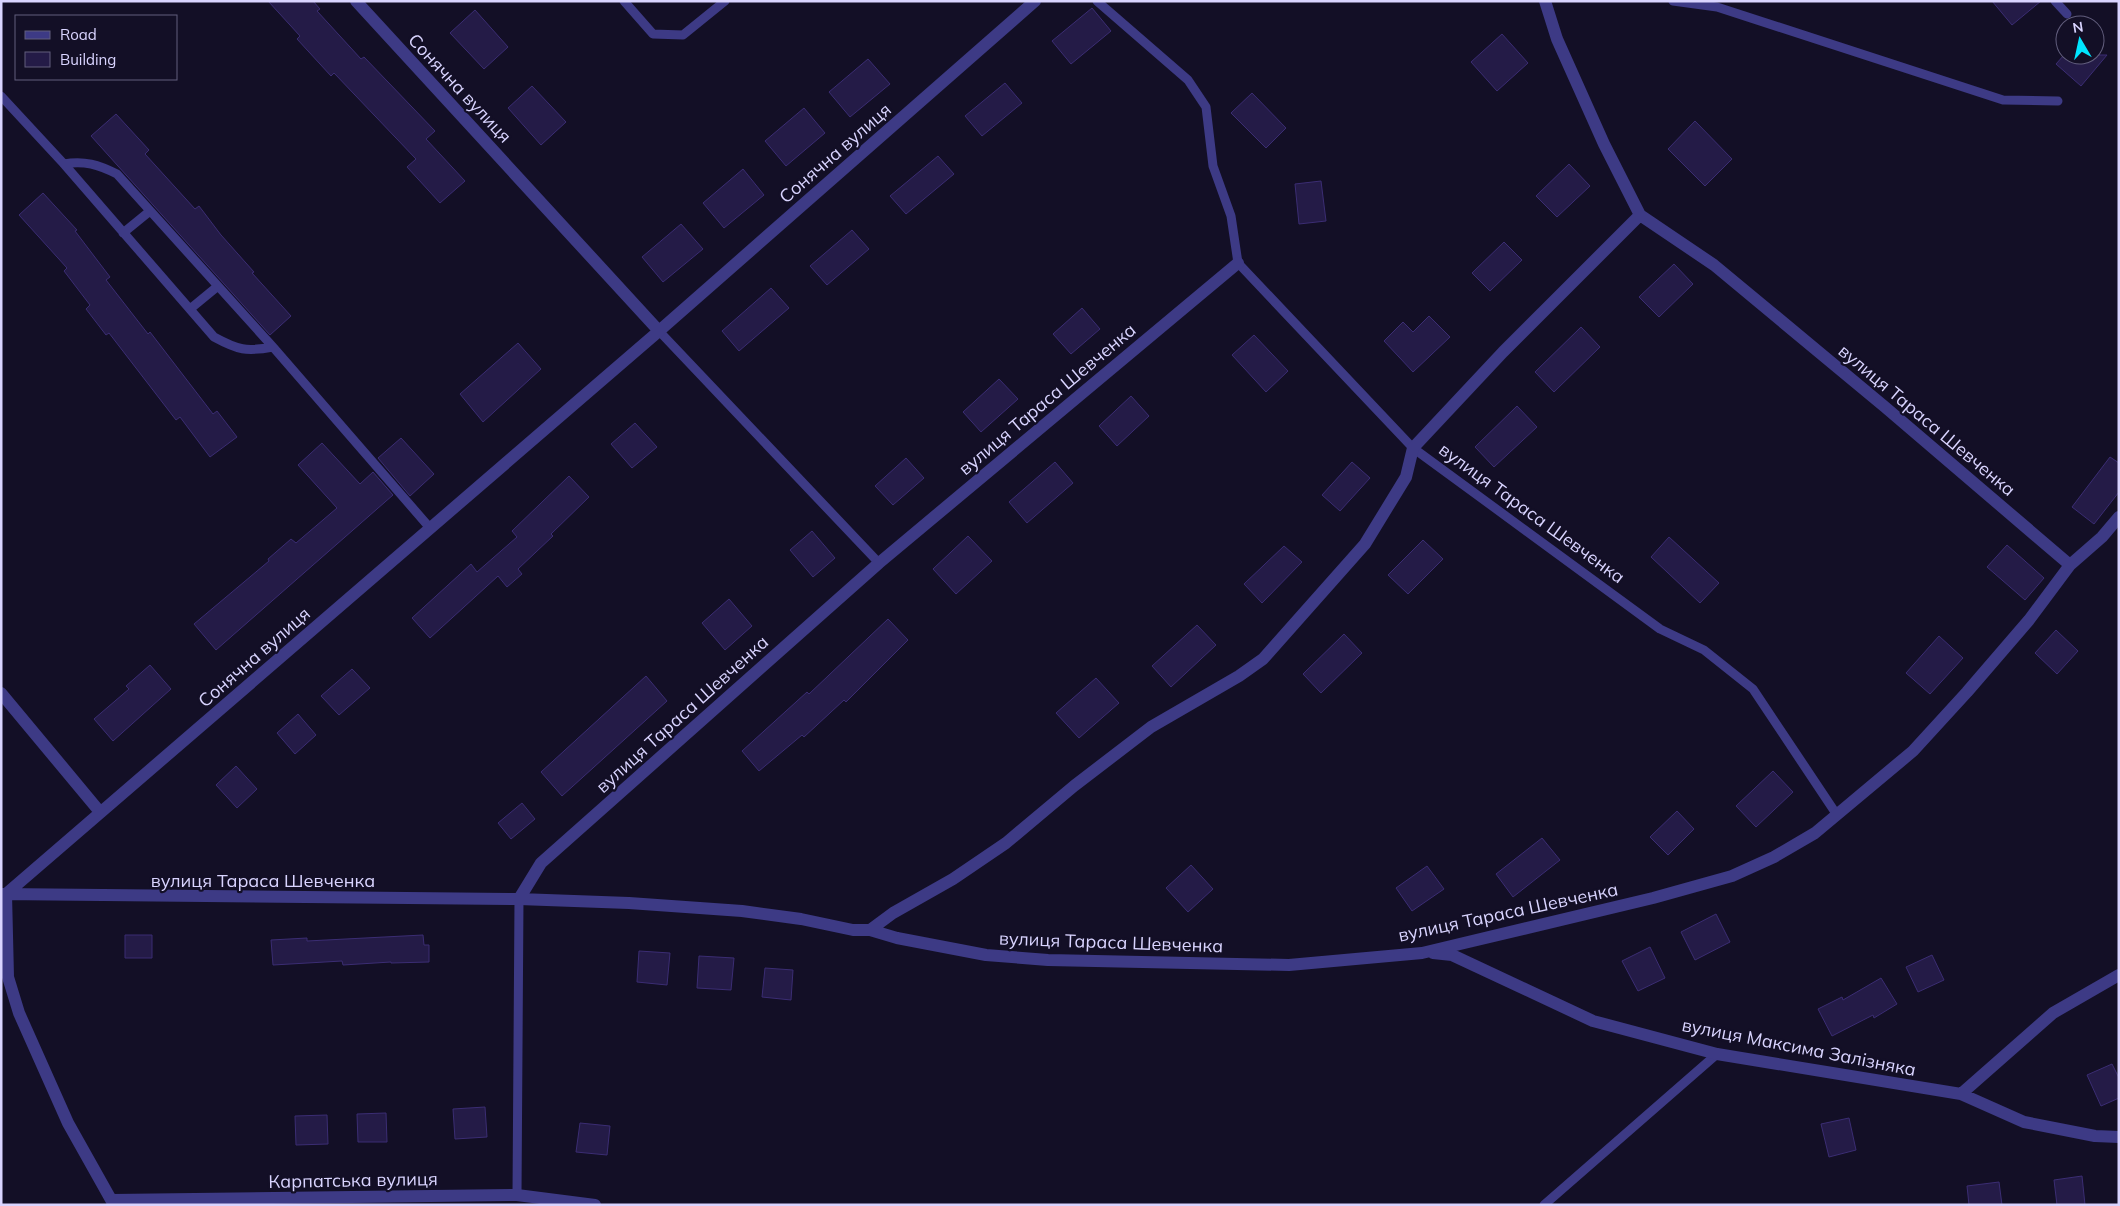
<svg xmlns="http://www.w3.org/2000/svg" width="2120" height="1206" font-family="Mulish,sans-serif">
  <rect width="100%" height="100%" fill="#130f26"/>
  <!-- building -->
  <path fill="#241b47" stroke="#3b2d73" d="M 268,1 L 313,1 L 320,9 L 317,11 L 361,59 L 364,57 L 435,131 L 426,139 L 465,181 L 440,203 L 407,167 L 416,159 L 334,73 L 331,76 L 297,39 L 300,36 Z
    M 1992,1 L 2041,1 L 2012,25 Z
    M 1092,8 L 1111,31 L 1071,64 L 1052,41 Z
    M 475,10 L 508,47 L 484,69 L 450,33 Z
    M 1502,34 L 1528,63 L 1497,91 L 1471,62 Z
    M 2064,55 L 2107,55 L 2081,86 L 2056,64 Z
    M 868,59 L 890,84 L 850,117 L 829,92 Z
    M 1005,83 L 1022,103 L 982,136 L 965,116 Z
    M 532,86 L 566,122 L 541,145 L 508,108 Z
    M 1252,93 L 1286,128 L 1266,148 L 1231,113 Z
    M 804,108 L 825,133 L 786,166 L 765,141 Z
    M 116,114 L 149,150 L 145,154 L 195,209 L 199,206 L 221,235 L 254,272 L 252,273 L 291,316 L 270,335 L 91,136 Z
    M 1695,121 L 1732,159 L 1705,186 L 1668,149 Z
    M 938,156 L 954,174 L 906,214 L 890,196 Z
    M 1569,164 L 1590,186 L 1557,217 L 1536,196 Z
    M 743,169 L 764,195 L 724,228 L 703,203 Z
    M 1321,181 L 1326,221 L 1299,224 L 1295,184 Z
    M 43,193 L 77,230 L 75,231 L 110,277 L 106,280 L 148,334 L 150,332 L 213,414 L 217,411 L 237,437 L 210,457 L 180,417 L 176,420 L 109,333 L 106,335 L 86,309 L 90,305 L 64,271 L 67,268 L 19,215 Z
    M 681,224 L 703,249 L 663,282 L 642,257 Z
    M 852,230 L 869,249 L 827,285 L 810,266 Z
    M 1504,242 L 1522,260 L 1490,291 L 1472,273 Z
    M 1674,264 L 1693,284 L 1659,317 L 1639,297 Z
    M 771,288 L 789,308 L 739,351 L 722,331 Z
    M 1082,308 L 1100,329 L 1071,354 L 1053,334 Z
    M 1429,316 L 1450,337 L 1413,372 L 1384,341 L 1403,322 L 1413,332 Z
    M 1581,327 L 1600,347 L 1554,392 L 1535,372 Z
    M 1254,335 L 1288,371 L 1266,392 L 1232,355 Z
    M 518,343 L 541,369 L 483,422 L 460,394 Z
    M 999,379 L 1018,399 L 981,432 L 963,412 Z
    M 1131,396 L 1149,416 L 1117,446 L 1099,426 Z
    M 1517,406 L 1537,427 L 1494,467 L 1475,447 Z
    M 635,423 L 657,447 L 632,468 L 611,444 Z
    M 401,438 L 434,474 L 410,496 L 378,458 Z
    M 322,443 L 360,484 L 373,472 L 393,495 L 216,650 L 194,624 L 269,561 L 268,559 L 291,539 L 296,543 L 337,508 L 298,465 Z
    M 2110,457 L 2119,463 L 2119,492 L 2094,524 L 2072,507 Z
    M 906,458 L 924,478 L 893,505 L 875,486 Z
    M 1055,462 L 1073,483 L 1027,523 L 1009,502 Z
    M 1352,462 L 1370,478 L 1340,511 L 1322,495 Z
    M 569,476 L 589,497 L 551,534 L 553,536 L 518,569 L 522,574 L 507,587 L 498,576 L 430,638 L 412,618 L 471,564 L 477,572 L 517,537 L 512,531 Z
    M 812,531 L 835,558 L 813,577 L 790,550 Z
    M 968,536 L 992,561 L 956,594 L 933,569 Z
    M 1669,537 L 1719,583 L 1700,603 L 1651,557 Z
    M 1423,540 L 1443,559 L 1408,594 L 1388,575 Z
    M 2007,545 L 2044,578 L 2025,600 L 1987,567 Z
    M 1284,546 L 1302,562 L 1262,603 L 1244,584 Z
    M 729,599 L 752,626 L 725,650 L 702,623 Z
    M 888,619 L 908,640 L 846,702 L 844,700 L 804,737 L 802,735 L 759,771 L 742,751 L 807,692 L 809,694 Z
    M 1197,625 L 1216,645 L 1171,687 L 1152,666 Z
    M 2056,630 L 2078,651 L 2057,674 L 2035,653 Z
    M 1344,634 L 1362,653 L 1321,693 L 1303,674 Z
    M 1939,636 L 1963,658 L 1930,694 L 1906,673 Z
    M 150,665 L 171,689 L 113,741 L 94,719 L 129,689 L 126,686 Z
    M 352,669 L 370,688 L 339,715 L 321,696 Z
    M 646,676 L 667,701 L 562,796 L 541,772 Z
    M 1096,678 L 1119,703 L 1079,738 L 1056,713 Z
    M 298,714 L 316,735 L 295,754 L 277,733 Z
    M 236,766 L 257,789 L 237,808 L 216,785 Z
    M 1773,771 L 1793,792 L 1756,827 L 1736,806 Z
    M 522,803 L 535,819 L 511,839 L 498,823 Z
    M 1677,811 L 1694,829 L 1668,855 L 1650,837 Z
    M 1542,838 L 1560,860 L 1513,897 L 1496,874 Z
    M 1191,865 L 1213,889 L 1188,912 L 1166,888 Z
    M 1427,866 L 1444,889 L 1412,911 L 1396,888 Z
    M 1716,914 L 1730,942 L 1695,960 L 1681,932 Z
    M 125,935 L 152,935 L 152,958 L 125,958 Z
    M 423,935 L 424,945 L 429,945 L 429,962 L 391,963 L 391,962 L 343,965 L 342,961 L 273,965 L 271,940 L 307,938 L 307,941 Z
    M 1650,947 L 1665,978 L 1638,991 L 1622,961 Z
    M 639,951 L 670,953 L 667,985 L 637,982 Z
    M 1932,955 L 1944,980 L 1918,992 L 1906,967 Z
    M 699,956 L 734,958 L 731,990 L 697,988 Z
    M 765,968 L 793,970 L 791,1000 L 762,997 Z
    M 1881,978 L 1897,1004 L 1874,1018 L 1873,1015 L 1832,1036 L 1818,1009 L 1842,997 L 1843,1000 Z
    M 2112,1064 L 2119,1078 L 2119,1098 L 2101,1106 L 2087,1075 Z
    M 485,1107 L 487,1137 L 455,1139 L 453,1109 Z
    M 386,1113 L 387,1142 L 358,1142 L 357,1114 Z
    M 327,1115 L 328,1144 L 296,1145 L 295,1116 Z
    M 1849,1118 L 1856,1150 L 1829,1157 L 1821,1124 Z
    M 580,1123 L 610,1126 L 607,1155 L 576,1152 Z
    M 2082,1176 L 2085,1205 L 2057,1205 L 2054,1180 Z
    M 1999,1182 L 2002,1205 L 1969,1205 L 1967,1186 Z"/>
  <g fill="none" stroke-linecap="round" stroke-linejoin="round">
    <!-- service -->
    <path stroke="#3d3a85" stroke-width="9" d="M 624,1 L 653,34 L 683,35 L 725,1
      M 1097,1 L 1188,80 L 1206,107 L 1213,166 L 1231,216 L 1238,263 L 1413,448 L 1660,629 L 1704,650 L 1753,689 L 1837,815
      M 1673,1 L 1717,7 L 2003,100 L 2058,101
      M 2055,1 L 2067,14
      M 1,96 L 64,164 L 214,337 C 238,350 246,352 273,347
      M 64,164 C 84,160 99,165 117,174 L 273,347 L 430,528
      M 123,233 L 150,211
      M 190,309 L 218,286
      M 659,331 L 879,563
      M 517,1195 L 519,899
      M 1544,1205 L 1717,1054"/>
    <!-- minor -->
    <path stroke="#3d3a85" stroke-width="12" d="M 356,1 L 659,331
      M 1545,1 L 1557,39 L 1604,144 L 1640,215 L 1714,265 L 1885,407 L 2070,565
      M 1,693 L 100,812
      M 1,894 L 519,899 L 629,903 L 742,911 L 801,919 L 853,930 L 870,930 L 897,938 L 986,955 L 1048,960 L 1289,965 L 1422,953 L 1653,898 L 1732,876 L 1774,857 L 1815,833 L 1913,751 L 1967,692 L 2029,620 L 2070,565 L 2102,537 L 2119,517
      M 6,894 L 659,331 L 1035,1
      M 6,894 L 8,977 L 19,1013 L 68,1123 L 114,1205
      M 519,899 L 541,863 L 879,563 L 1238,263
      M 870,930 L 893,913 L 953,879 L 1006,843 L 1074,786 L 1151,727 L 1239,676 L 1263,659 L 1365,544 L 1406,477 L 1413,448 L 1503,352 L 1640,215
      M 1433,953 L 1452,955 L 1593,1021 L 1717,1054 L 1961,1094 L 2024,1122 L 2095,1136 L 2119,1137
      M 1961,1094 L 2053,1013 L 2119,975
      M 112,1200 L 517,1195 L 595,1205"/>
  </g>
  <g text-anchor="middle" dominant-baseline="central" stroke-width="4.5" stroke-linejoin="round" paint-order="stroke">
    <!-- street labels -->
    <g font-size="18" fill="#d9d4ff" stroke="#130f26">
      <text transform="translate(460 88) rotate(47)">Сонячна вулиця</text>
      <text transform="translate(835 153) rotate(-41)">Сонячна вулиця</text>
      <text transform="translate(1047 399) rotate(-40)">вулиця Тараса Шевченка</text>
      <text transform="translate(1927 420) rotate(40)">вулиця Тараса Шевченка</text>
      <text transform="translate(1532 513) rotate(36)">вулиця Тараса Шевченка</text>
      <text transform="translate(254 657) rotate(-41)">Сонячна вулиця</text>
      <text transform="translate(682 714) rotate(-42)">вулиця Тараса Шевченка</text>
      <text x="263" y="880">вулиця Тараса Шевченка</text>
      <text transform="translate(1508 912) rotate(-12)">вулиця Тараса Шевченка</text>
      <text transform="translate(1111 942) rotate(2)">вулиця Тараса Шевченка</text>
      <text transform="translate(1799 1047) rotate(11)">вулиця Максима Залізняка</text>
      <text transform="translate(353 1180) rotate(-1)">Карпатська вулиця</text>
    </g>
  </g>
  <!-- border -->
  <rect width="2120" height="1206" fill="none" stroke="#d9d4ff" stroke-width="5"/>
  <!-- legend -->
  <rect x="15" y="15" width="162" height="65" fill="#130f26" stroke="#625e7d"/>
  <rect x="25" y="31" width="25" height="8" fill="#3d3a85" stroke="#625e7d"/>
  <text x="60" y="40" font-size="15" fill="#d9d4ff">Road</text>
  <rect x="25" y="52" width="25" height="15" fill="#241b47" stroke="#625e7d"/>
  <text x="60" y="65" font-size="15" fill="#d9d4ff">Building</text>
  <!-- north arrow -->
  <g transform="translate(2080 40) rotate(351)"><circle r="24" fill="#130f26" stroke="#625e7d"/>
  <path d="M0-4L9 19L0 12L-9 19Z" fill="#00e5ff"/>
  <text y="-8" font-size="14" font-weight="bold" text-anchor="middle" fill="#d9d4ff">N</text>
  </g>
</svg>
